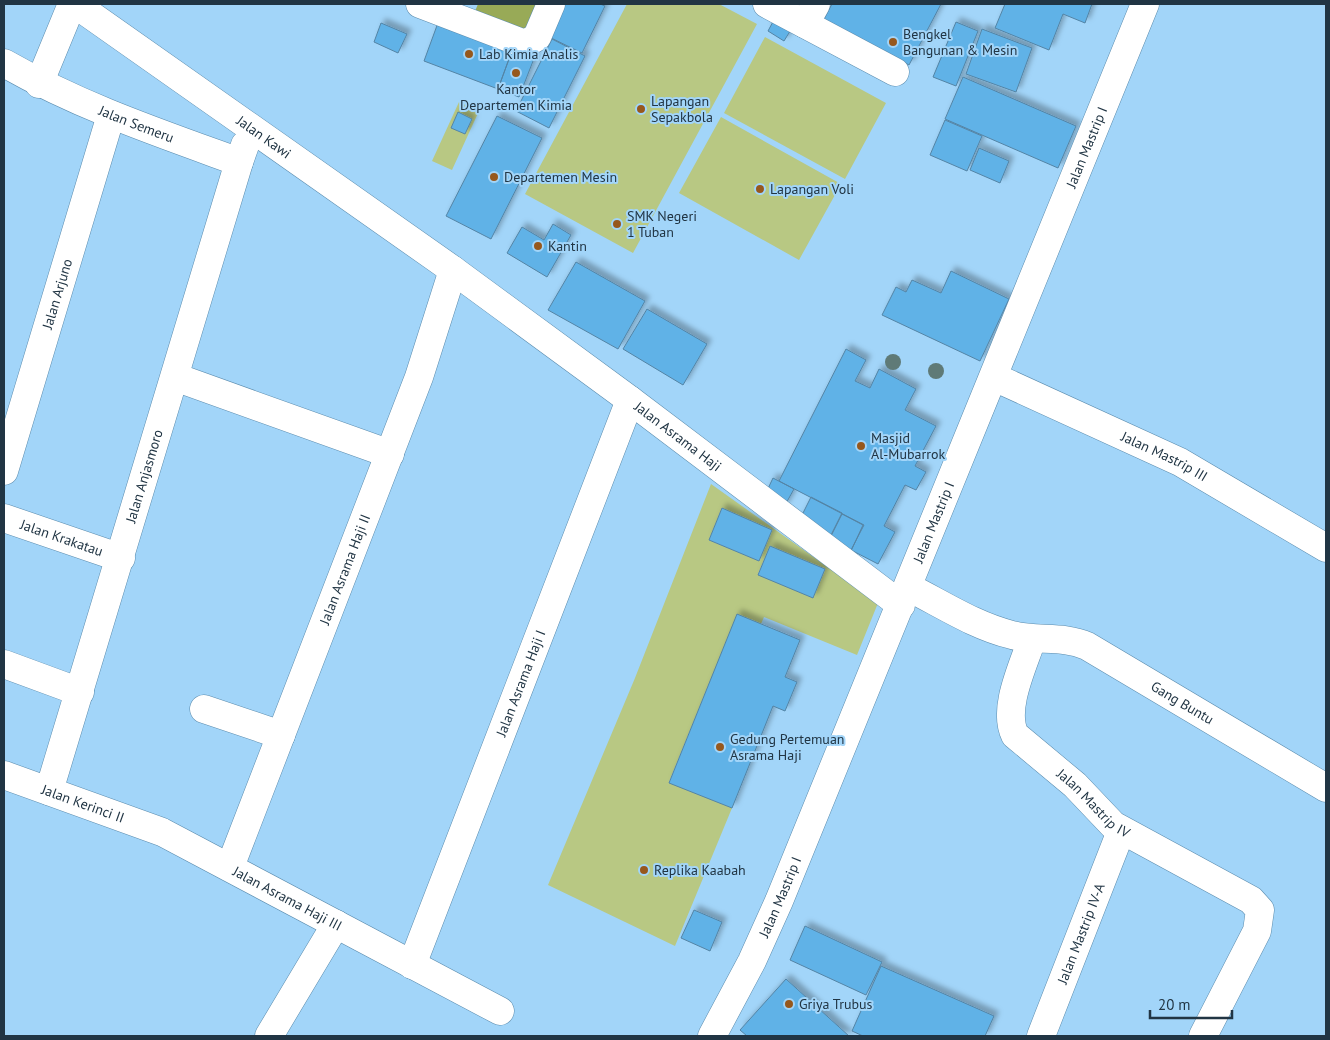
<svg xmlns="http://www.w3.org/2000/svg" width="1330" height="1040" font-family="'PT Sans',sans-serif">
  <defs>
    <filter id="shadow"><feDropShadow dx="4.5" dy="-4.5" stdDeviation="2.5" flood-color="#0004"/></filter>
  </defs>
  <rect width="100%" height="100%" fill="#a2d5f9"/>
  <!-- green -->
  <path fill="#b8c883" fill-rule="evenodd" d="M 627,4 L 719,4 L 757,24 L 633,253 L 525,194 Z
    M 765,37 L 886,103 L 845,179 L 724,113 Z
    M 459,102 L 479,111 L 452,170 L 432,161 Z
    M 721,117 L 841,184 L 799,260 L 679,193 Z
    M 711,484 L 878,603 L 857,655 L 764,617 L 761,624 L 737,615 L 669,782 L 732,808 L 675,946 L 548,885 L 635,678 ZM 722,508 L 772,530 L 759,561 L 709,540 ZM 770,546 L 825,569 L 813,598 L 758,574 Z"/>
  <!-- forest -->
  <path fill="#98aa57" d="M 478,4 L 541,4 L 527,37 L 474,14 Z"/>
  <!-- building -->
  <path fill="#61b2e7" stroke="#5384a5" filter="url(#shadow)" d="M 561,4 L 600,4 L 605,6 L 582,53 L 545,35 Z
    M 832,4 L 941,4 L 909,65 L 824,19 Z
    M 1005,4 L 1092,4 L 1085,23 L 1063,14 L 1049,50 L 995,28 Z
    M 775,18 L 792,28 L 784,41 L 768,31 Z
    M 439,20 L 513,48 L 498,89 L 424,61 Z
    M 956,22 L 978,31 L 956,86 L 933,77 Z
    M 381,23 L 407,34 L 398,53 L 374,42 Z
    M 982,29 L 1032,48 L 1016,92 L 966,74 Z
    M 552,39 L 585,56 L 549,128 L 516,111 Z
    M 513,48 L 535,56 L 519,97 L 498,89 Z
    M 963,77 L 1076,126 L 1058,168 L 945,119 Z
    M 458,112 L 472,119 L 465,134 L 451,128 Z
    M 497,116 L 542,138 L 491,239 L 446,216 Z
    M 945,120 L 982,136 L 967,171 L 930,155 Z
    M 979,148 L 1009,161 L 1000,183 L 970,170 Z
    M 553,224 L 571,235 L 547,277 L 507,253 L 522,227 L 544,240 Z
    M 576,262 L 645,301 L 618,349 L 548,310 Z
    M 951,271 L 1009,299 L 980,361 L 882,315 L 896,287 L 906,292 L 912,280 L 941,293 Z
    M 647,309 L 707,344 L 683,385 L 623,349 Z
    M 846,349 L 866,360 L 855,381 L 870,388 L 879,369 L 916,389 L 905,410 L 936,426 L 915,466 L 926,472 L 916,490 L 905,485 L 884,526 L 895,532 L 878,564 L 851,550 L 864,525 L 779,481 Z
    M 773,478 L 794,489 L 784,507 L 764,497 Z
    M 811,497 L 842,513 L 830,537 L 799,521 Z
    M 722,508 L 772,530 L 759,561 L 709,540 Z
    M 842,514 L 863,525 L 851,551 L 829,540 Z
    M 770,546 L 825,569 L 813,598 L 758,575 Z
    M 737,614 L 800,640 L 785,677 L 797,682 L 785,711 L 773,706 L 732,808 L 669,783 Z
    M 694,910 L 722,922 L 710,951 L 681,938 Z
    M 805,926 L 882,962 L 866,995 L 790,960 Z
    M 881,966 L 994,1016 L 985,1036 L 863,1036 L 852,1031 Z
    M 786,979 L 849,1036 L 747,1036 L 740,1030 Z"/>
  <g fill="none" stroke-linecap="round" stroke-linejoin="round">
    <defs>
      <g id="minor">
        <path id="s1" d="M 75,4 L 453,270 L 630,400 L 901,605"/>
        <path d="M 420,4 L 525,44 L 537,37 L 551,4"/>
        <path d="M 767,4 L 895,72"/>
        <path d="M 805,24 L 816,4"/>
        <path id="s2" d="M 4,63 C 79,106 159,133 239,162 L 245,145"/>
        <path d="M 39,84 L 72,4"/>
        <path d="M 175,377 L 390,454"/>
        <path id="s3" d="M 994,377 L 1180,462 L 1326,548"/>
        <path id="s4" d="M 4,471 L 111,115"/>
        <path id="s5" d="M 4,518 L 121,558"/>
        <path id="s6" d="M 908,587 C 942,604 975,626 1012,635 C 1037,642 1063,635 1087,646 L 1326,788"/>
        <path id="s7" d="M 1032,639 C 1023,666 1002,709 1015,735 L 1075,785 L 1113,825 L 1251,900 L 1260,910 L 1257,931 L 1203,1036"/>
        <path d="M 4,664 L 80,692"/>
        <path d="M 204,709 L 281,735"/>
        <path id="s8" d="M 4,775 L 162,832 L 500,1011"/>
        <path id="s9" d="M 49,791 L 239,162"/>
        <path id="s10" d="M 230,867 L 419,377 L 453,270"/>
        <path id="s11" d="M 412,965 L 630,400"/>
        <path d="M 269,1036 L 336,924"/>
        <path id="s12" d="M 712,1036 L 752,961 L 779,901 L 1145,4"/>
        <path id="s13" d="M 1041,1036 L 1121,831"/>
      </g>
    </defs>
    <!-- minor casing -->
    <use href="#minor" stroke="#5b8cae" stroke-width="29"/>
    <!-- minor -->
    <use href="#minor" stroke="#fff" stroke-width="28"/>
  </g>
  <!-- trees -->
  <g fill="#5f7a77">
    <circle cx="893" cy="362" r="8"/>
    <circle cx="936" cy="371" r="8"/>
  </g>
  <!-- markers -->
  <g fill="#96581d" stroke="#a2d5f9" stroke-width="2">
    <circle cx="893" cy="42" r="5"/>
    <circle cx="469" cy="54" r="5"/>
    <circle cx="516" cy="73" r="5"/>
    <circle cx="641" cy="109" r="5"/>
    <circle cx="494" cy="177" r="5"/>
    <circle cx="760" cy="189" r="5"/>
    <circle cx="617" cy="224" r="5"/>
    <circle cx="538" cy="246" r="5"/>
    <circle cx="861" cy="446" r="5"/>
    <circle cx="720" cy="747" r="5"/>
    <circle cx="644" cy="870" r="5"/>
    <circle cx="789" cy="1004" r="5"/>
  </g>
  <g text-anchor="middle" dominant-baseline="central" stroke-width="4" stroke-linejoin="round" paint-order="stroke">
    <!-- poi labels -->
    <g font-size="14" fill="#213544" stroke="#a2d5f9" text-anchor="start">
      <text x="903" y="34">Bengkel<tspan x="903" dy="16">Bangunan &amp; Mesin</tspan></text>
      <text x="479" y="54">Lab Kimia Analis</text>
      <text x="516" y="89" text-anchor="middle">Kantor<tspan x="516" dy="16">Departemen Kimia</tspan></text>
      <text x="651" y="101">Lapangan<tspan x="651" dy="16">Sepakbola</tspan></text>
      <text x="504" y="177">Departemen Mesin</text>
      <text x="770" y="189">Lapangan Voli</text>
      <text x="627" y="216">SMK Negeri<tspan x="627" dy="16">1 Tuban</tspan></text>
      <text x="548" y="246">Kantin</text>
      <text x="871" y="438">Masjid<tspan x="871" dy="16">Al-Mubarrok</tspan></text>
      <text x="730" y="739">Gedung Pertemuan<tspan x="730" dy="16">Asrama Haji</tspan></text>
      <text x="654" y="870">Replika Kaabah</text>
      <text x="799" y="1004">Griya Trubus</text>
    </g>
    <!-- street labels -->
    <g font-size="14" fill="#213544" stroke="#a2d5f9">
      <text stroke="none"><textPath href="#s2" startOffset="146">Jalan Semeru</textPath></text>
      <text stroke="none"><textPath href="#s1" startOffset="231">Jalan Kawi</textPath></text>
      <text stroke="none"><textPath href="#s12" startOffset="965">Jalan Mastrip I</textPath></text>
      <text stroke="none"><textPath href="#s4" startOffset="185">Jalan Arjuno</textPath></text>
      <text stroke="none"><textPath href="#s1" startOffset="742">Jalan Asrama Haji</textPath></text>
      <text stroke="none"><textPath href="#s3" startOffset="188">Jalan Mastrip III</textPath></text>
      <text stroke="none"><textPath href="#s9" startOffset="329">Jalan Anjasmoro</textPath></text>
      <text stroke="none"><textPath href="#s12" startOffset="560">Jalan Mastrip I</textPath></text>
      <text stroke="none"><textPath href="#s5" startOffset="61">Jalan Krakatau</textPath></text>
      <text stroke="none"><textPath href="#s10" startOffset="319">Jalan Asrama Haji II</textPath></text>
      <text stroke="none"><textPath href="#s11" startOffset="302">Jalan Asrama Haji I</textPath></text>
      <text stroke="none"><textPath href="#s6" startOffset="302">Gang Buntu</textPath></text>
      <text stroke="none"><textPath href="#s7" startOffset="204">Jalan Mastrip IV</textPath></text>
      <text stroke="none"><textPath href="#s8" startOffset="84">Jalan Kerinci II</textPath></text>
      <text stroke="none"><textPath href="#s12" startOffset="155">Jalan Mastrip I</textPath></text>
      <text stroke="none"><textPath href="#s8" startOffset="310">Jalan Asrama Haji III</textPath></text>
      <text stroke="none"><textPath href="#s13" startOffset="110">Jalan Mastrip IV-A</textPath></text>
    </g>
  </g>
  <!-- border -->
  <rect width="1330" height="1040" fill="none" stroke="#213544" stroke-width="10"/>
  <!-- scale -->
  <path d="M1150 1010v8h82v-8" fill="none" stroke="#213544" stroke-width="2.5"/>
  <text x="1158" y="1010" font-size="15" fill="#213544" stroke="#a2d5f9" stroke-width="4" paint-order="stroke">20 m</text>
</svg>
